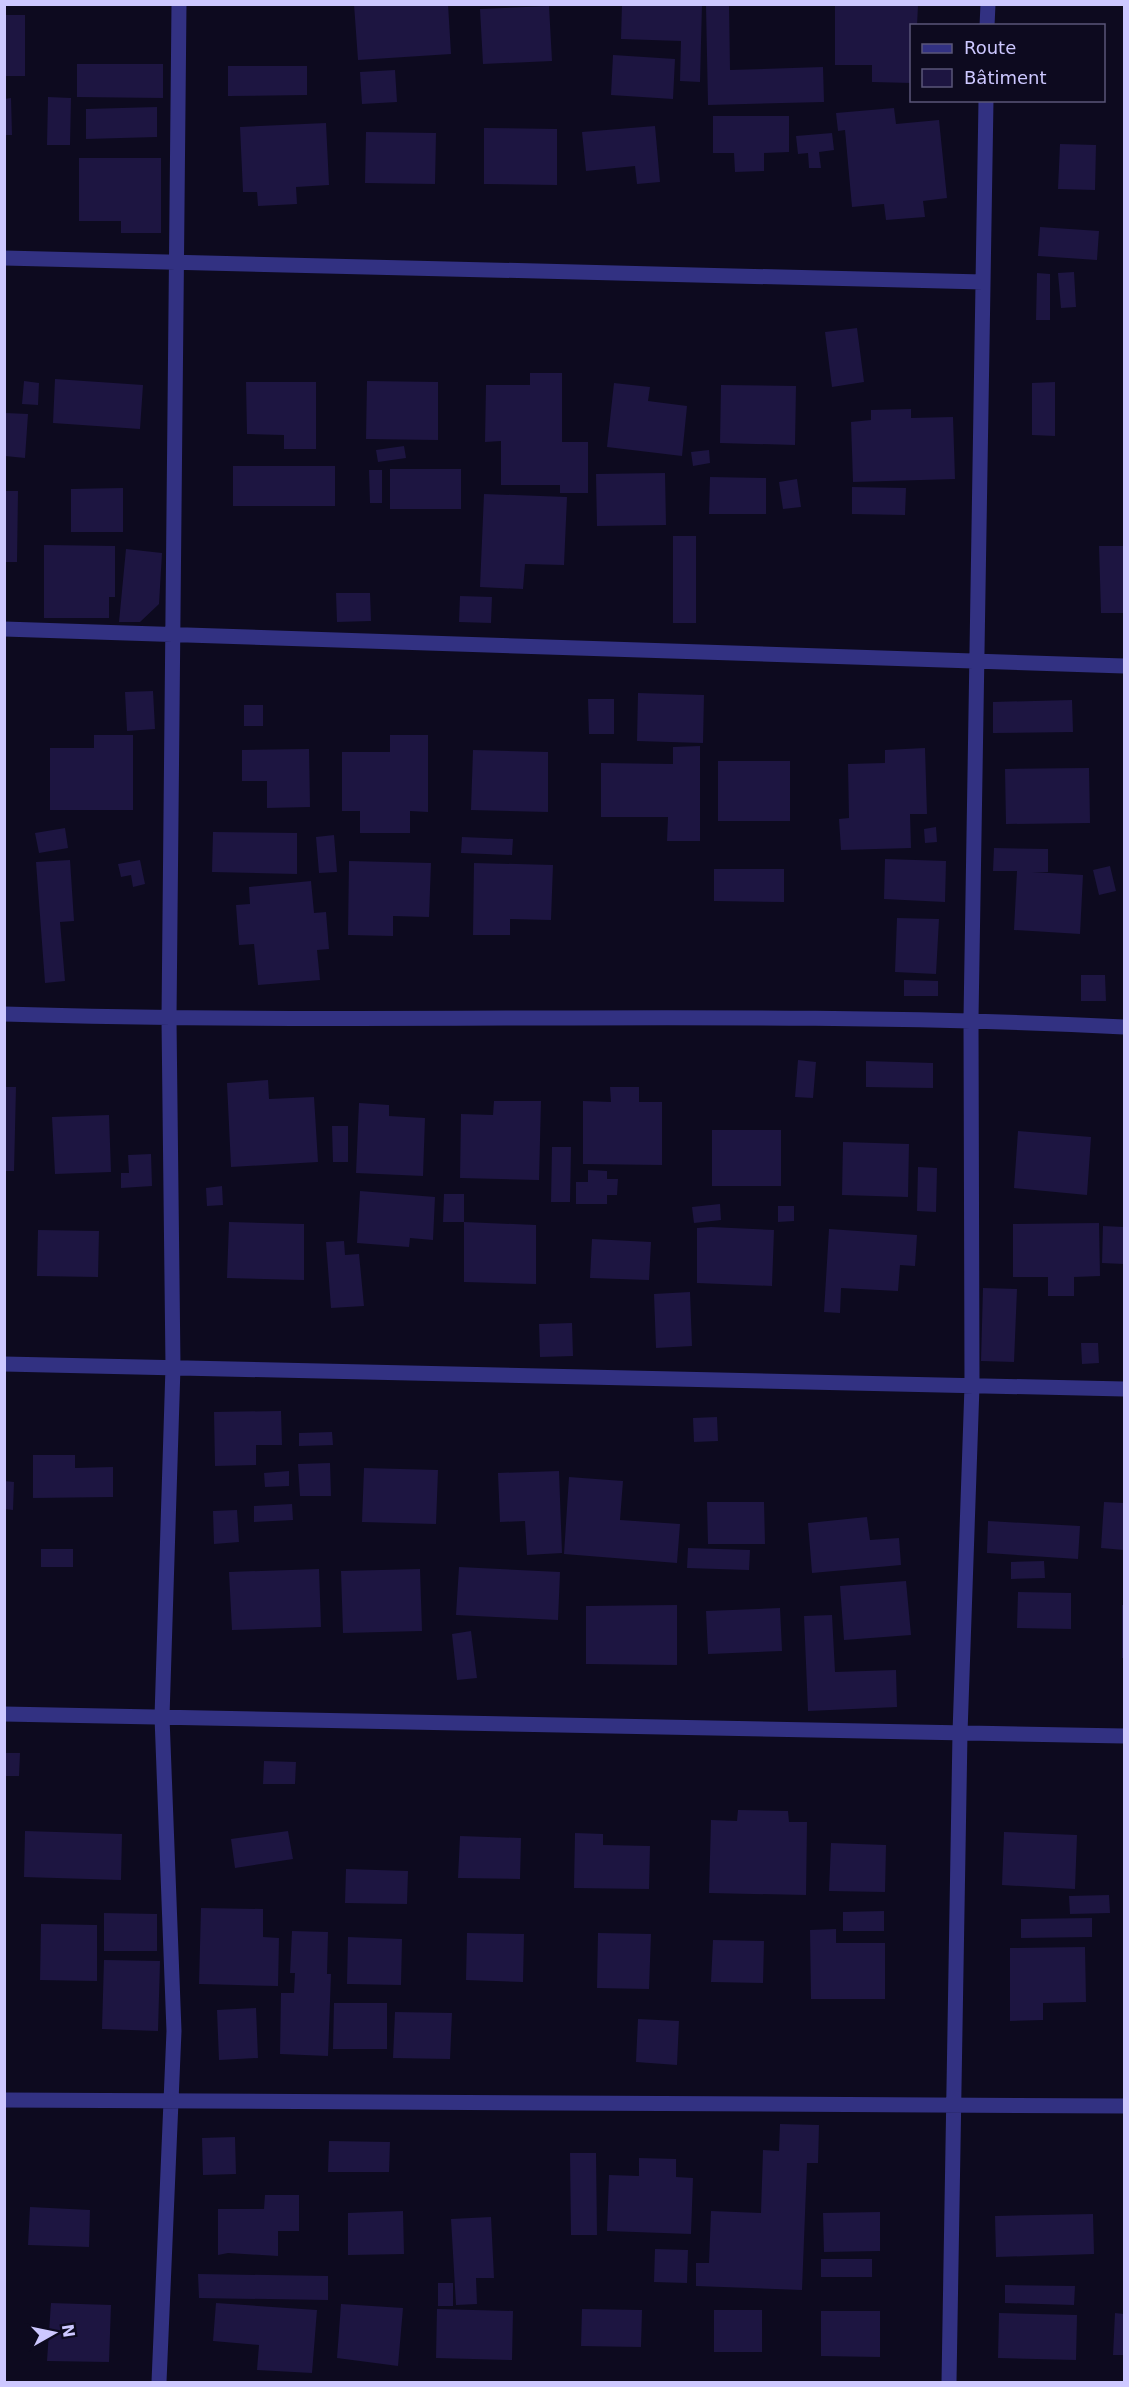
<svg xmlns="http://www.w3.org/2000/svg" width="1129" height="2387" font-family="'DejaVu Sans',sans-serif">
  <rect width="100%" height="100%" fill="#0d0a1f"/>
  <!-- building -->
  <path fill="#1d1541" d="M 354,4 L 448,4 L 451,54 L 358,60 Z
    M 622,4 L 702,4 L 700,82 L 680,81 L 681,41 L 621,39 Z
    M 706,5 L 729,5 L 730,70 L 823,67 L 824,102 L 708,105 Z
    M 835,5 L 918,5 L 917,26 L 912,26 L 912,83 L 872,82 L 872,65 L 835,65 Z
    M 549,6 L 552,61 L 483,64 L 480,9 Z
    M 4,15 L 25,15 L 25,76 L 4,76 Z
    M 613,55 L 675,59 L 673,99 L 611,95 Z
    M 77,64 L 163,64 L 163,98 L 77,97 Z
    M 228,66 L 307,66 L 307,95 L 228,96 Z
    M 395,70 L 397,102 L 362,104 L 360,72 Z
    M 48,97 L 71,98 L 70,145 L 47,145 Z
    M 11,98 L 12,135 L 4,135 L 4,99 Z
    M 157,107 L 157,137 L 86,139 L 86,109 Z
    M 894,108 L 896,124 L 939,120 L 947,198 L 923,201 L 925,217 L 886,220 L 884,204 L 852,207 L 845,130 L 838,131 L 836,113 Z
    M 713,116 L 789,116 L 789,152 L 764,153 L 764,171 L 735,172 L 734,153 L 713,153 Z
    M 326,123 L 329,185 L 296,187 L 297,204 L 258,206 L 257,192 L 243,192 L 240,127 Z
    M 655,126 L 660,182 L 637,184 L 635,166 L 586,171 L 582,132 Z
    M 484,128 L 557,129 L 557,185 L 484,184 Z
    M 366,132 L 436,133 L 435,184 L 365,183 Z
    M 832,133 L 834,150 L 819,152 L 821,168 L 809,168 L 808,153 L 798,154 L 796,136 Z
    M 1060,144 L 1096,145 L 1095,190 L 1058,189 Z
    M 79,158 L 161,158 L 161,233 L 121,233 L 121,221 L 79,221 Z
    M 1040,227 L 1099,231 L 1097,260 L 1038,256 Z
    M 1074,272 L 1076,307 L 1061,308 L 1058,273 Z
    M 1037,273 L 1050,274 L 1050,320 L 1036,320 Z
    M 857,328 L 864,382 L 832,387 L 825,332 Z
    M 530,373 L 562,373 L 562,442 L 588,442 L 588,493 L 560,493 L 560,485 L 501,485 L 501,441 L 485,442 L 486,385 L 530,385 Z
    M 55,379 L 143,385 L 140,429 L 53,423 Z
    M 24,381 L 39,383 L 38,405 L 22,404 Z
    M 367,381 L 438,382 L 438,440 L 366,439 Z
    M 246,382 L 316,382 L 316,449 L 284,449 L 284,435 L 247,434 Z
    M 1055,382 L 1055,436 L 1032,435 L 1032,383 Z
    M 614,383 L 650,387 L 648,401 L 687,406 L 682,456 L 607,447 Z
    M 721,385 L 796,386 L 795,445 L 720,443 Z
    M 911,409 L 911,418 L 953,417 L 955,479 L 853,482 L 851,422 L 871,420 L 871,410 Z
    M 5,413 L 28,414 L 25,458 L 5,456 Z
    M 404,446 L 406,458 L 378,462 L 376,450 Z
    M 709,450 L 710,463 L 693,466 L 691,452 Z
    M 233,466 L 335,466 L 335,506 L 233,506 Z
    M 390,469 L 461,469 L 461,509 L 390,509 Z
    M 369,470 L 382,470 L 382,503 L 370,503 Z
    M 665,473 L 666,525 L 597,526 L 596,474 Z
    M 710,477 L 766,478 L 766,514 L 709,514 Z
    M 797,479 L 801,507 L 783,509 L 779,482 Z
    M 852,487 L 906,488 L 905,515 L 852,514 Z
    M 123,488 L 123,532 L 71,532 L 71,489 Z
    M 4,491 L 18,491 L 17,562 L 4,562 Z
    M 484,494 L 567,497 L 564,565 L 525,564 L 523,589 L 480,587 Z
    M 673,536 L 696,536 L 696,623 L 673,623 Z
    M 44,545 L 115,546 L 115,597 L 109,597 L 109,618 L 44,618 Z
    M 1099,546 L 1124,546 L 1124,613 L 1101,613 Z
    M 126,549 L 162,553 L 159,604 L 140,622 L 119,622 Z
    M 336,593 L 370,593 L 371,621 L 337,622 Z
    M 460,596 L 492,597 L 491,623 L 459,622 Z
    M 153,691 L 155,729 L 127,731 L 125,692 Z
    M 638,693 L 704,695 L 703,743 L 637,741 Z
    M 588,699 L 614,699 L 614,734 L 589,734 Z
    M 1072,700 L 1073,732 L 993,733 L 993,702 Z
    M 244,705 L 263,705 L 263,726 L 244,726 Z
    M 94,735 L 133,735 L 133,810 L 50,810 L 50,748 L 94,748 Z
    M 390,735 L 428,735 L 428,812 L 410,811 L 410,833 L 360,833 L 360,811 L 342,811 L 342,752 L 390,752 Z
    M 700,746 L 700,841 L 667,841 L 668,817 L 601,817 L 601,763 L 673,764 L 673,747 Z
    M 925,748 L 927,814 L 910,814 L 911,848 L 841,850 L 839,819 L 849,818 L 848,764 L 885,763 L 885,750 Z
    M 309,749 L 310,807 L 267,808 L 267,781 L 242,781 L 242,750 Z
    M 473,750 L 548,752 L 548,812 L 471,810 Z
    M 718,761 L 790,761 L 790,821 L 718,821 Z
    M 1089,768 L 1090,823 L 1006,824 L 1005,769 Z
    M 936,827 L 937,842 L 925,843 L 924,829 Z
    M 65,828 L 68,848 L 39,853 L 35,833 Z
    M 213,832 L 297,833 L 297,874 L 212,872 Z
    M 334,835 L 337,872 L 319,873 L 316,837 Z
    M 462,837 L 513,839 L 512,855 L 461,853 Z
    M 994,848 L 1048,849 L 1048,872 L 1032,872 L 1083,875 L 1080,934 L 1014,930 L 1017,871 L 993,871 Z
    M 885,859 L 946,861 L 945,902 L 884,899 Z
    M 70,860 L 74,921 L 60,922 L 65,981 L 45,983 L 36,862 Z
    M 140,860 L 145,884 L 133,887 L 131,875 L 121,877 L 118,864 Z
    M 349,861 L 431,863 L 429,917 L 393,916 L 393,936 L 348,935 Z
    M 474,863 L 553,865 L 551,920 L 510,919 L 510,935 L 473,935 Z
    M 1110,866 L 1116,891 L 1099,895 L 1093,870 Z
    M 714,869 L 784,869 L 784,902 L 714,901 Z
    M 311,881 L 314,913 L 326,912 L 329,949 L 317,950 L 320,980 L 258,985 L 254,944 L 239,945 L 236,905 L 250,904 L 249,887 Z
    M 897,918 L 939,919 L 936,974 L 895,972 Z
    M 1081,975 L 1105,975 L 1106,1001 L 1081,1001 Z
    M 904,980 L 938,981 L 938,996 L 904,996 Z
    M 798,1060 L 816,1062 L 813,1098 L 795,1097 Z
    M 866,1061 L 933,1063 L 933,1088 L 866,1087 Z
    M 268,1080 L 269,1099 L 314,1097 L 318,1162 L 231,1167 L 227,1083 Z
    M 5,1087 L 16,1087 L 14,1171 L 5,1171 Z
    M 610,1087 L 639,1087 L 639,1102 L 662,1102 L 662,1165 L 583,1164 L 583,1101 L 611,1102 Z
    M 494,1101 L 541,1101 L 539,1180 L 460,1178 L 461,1114 L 493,1115 Z
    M 359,1103 L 389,1105 L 389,1116 L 425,1118 L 423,1176 L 356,1173 Z
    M 109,1115 L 111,1172 L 55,1174 L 52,1117 Z
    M 332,1126 L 348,1126 L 348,1162 L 333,1162 Z
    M 712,1130 L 781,1130 L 781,1186 L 712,1186 Z
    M 1018,1131 L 1091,1137 L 1087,1195 L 1014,1188 Z
    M 843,1142 L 909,1144 L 908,1197 L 842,1195 Z
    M 552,1147 L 571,1147 L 570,1202 L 551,1202 Z
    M 151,1154 L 152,1186 L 121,1188 L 121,1173 L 129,1173 L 128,1155 Z
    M 918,1167 L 937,1168 L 936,1212 L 917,1211 Z
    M 588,1170 L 607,1171 L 607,1179 L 618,1179 L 617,1195 L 607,1195 L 607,1204 L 576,1204 L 576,1182 L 588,1182 Z
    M 222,1186 L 223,1205 L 207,1206 L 206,1188 Z
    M 360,1191 L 435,1197 L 433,1240 L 410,1238 L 409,1247 L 357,1243 Z
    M 444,1194 L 464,1194 L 464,1222 L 443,1222 Z
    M 720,1204 L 721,1220 L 694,1223 L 692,1207 Z
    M 778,1206 L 794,1206 L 794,1221 L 778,1222 Z
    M 229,1222 L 304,1224 L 304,1280 L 227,1278 Z
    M 464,1222 L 536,1225 L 536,1284 L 464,1282 Z
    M 1099,1223 L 1100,1276 L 1074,1277 L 1074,1296 L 1048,1296 L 1048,1277 L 1013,1277 L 1013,1224 Z
    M 1103,1226 L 1124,1227 L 1124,1264 L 1102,1263 Z
    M 711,1227 L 774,1230 L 772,1286 L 697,1283 L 697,1228 Z
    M 829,1229 L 917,1235 L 915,1266 L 900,1265 L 898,1291 L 841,1288 L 840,1313 L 824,1312 Z
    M 38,1230 L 99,1231 L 98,1277 L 37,1276 Z
    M 592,1239 L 651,1242 L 649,1280 L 590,1278 Z
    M 344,1241 L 345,1255 L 359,1254 L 364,1306 L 331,1308 L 326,1242 Z
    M 983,1288 L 1017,1289 L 1014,1362 L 981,1361 Z
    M 690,1292 L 692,1346 L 656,1348 L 654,1294 Z
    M 572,1323 L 573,1356 L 540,1357 L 539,1324 Z
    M 1081,1343 L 1098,1343 L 1099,1363 L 1082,1364 Z
    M 281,1411 L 282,1445 L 256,1445 L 256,1465 L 215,1466 L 214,1412 Z
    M 717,1417 L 718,1441 L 694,1442 L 693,1418 Z
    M 332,1432 L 333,1445 L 299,1446 L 299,1433 Z
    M 33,1455 L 75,1455 L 75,1468 L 113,1467 L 113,1497 L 33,1498 Z
    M 330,1463 L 331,1496 L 300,1496 L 298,1464 Z
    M 364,1468 L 438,1470 L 436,1524 L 362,1522 Z
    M 289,1471 L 289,1486 L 265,1487 L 264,1473 Z
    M 559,1471 L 562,1553 L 527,1555 L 525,1521 L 500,1522 L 498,1473 Z
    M 569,1477 L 623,1481 L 620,1520 L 680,1524 L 677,1563 L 564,1554 Z
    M 4,1481 L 14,1482 L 13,1510 L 4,1509 Z
    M 707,1502 L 764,1502 L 765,1544 L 708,1544 Z
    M 1104,1502 L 1124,1503 L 1124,1550 L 1101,1548 Z
    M 292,1504 L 293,1520 L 254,1522 L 254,1506 Z
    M 237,1510 L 239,1542 L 214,1544 L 213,1511 Z
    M 867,1517 L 870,1540 L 899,1538 L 901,1565 L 812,1573 L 808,1523 Z
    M 988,1521 L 1080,1526 L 1078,1559 L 987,1553 Z
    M 688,1548 L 750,1550 L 749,1570 L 687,1568 Z
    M 41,1549 L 73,1549 L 73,1567 L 41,1567 Z
    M 1044,1561 L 1045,1578 L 1011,1579 L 1011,1562 Z
    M 459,1567 L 560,1572 L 558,1620 L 456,1615 Z
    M 319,1569 L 321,1627 L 232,1630 L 229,1572 Z
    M 420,1569 L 422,1631 L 343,1633 L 341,1571 Z
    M 906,1581 L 911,1635 L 844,1640 L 840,1586 Z
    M 1018,1592 L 1071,1593 L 1071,1629 L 1017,1628 Z
    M 677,1605 L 677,1665 L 586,1664 L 586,1606 Z
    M 1122,1605 L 1124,1605 L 1124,1658 L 1122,1658 Z
    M 780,1608 L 782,1651 L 708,1654 L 706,1611 Z
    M 832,1615 L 835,1672 L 896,1670 L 897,1707 L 808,1711 L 804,1616 Z
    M 471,1631 L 477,1678 L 457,1680 L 452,1634 Z
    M 4,1753 L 20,1753 L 19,1776 L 4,1776 Z
    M 264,1761 L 296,1762 L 295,1784 L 263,1784 Z
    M 738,1810 L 788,1811 L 789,1822 L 807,1822 L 806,1895 L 709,1893 L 711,1820 L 737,1821 Z
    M 25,1831 L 122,1834 L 121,1880 L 24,1877 Z
    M 288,1831 L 293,1859 L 235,1868 L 231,1839 Z
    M 1004,1832 L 1077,1835 L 1075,1889 L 1002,1885 Z
    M 575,1833 L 603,1834 L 603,1845 L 650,1846 L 649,1889 L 574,1888 Z
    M 460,1836 L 521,1838 L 520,1879 L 458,1878 Z
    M 831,1843 L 886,1845 L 885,1892 L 829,1891 Z
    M 346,1869 L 408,1871 L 407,1904 L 345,1903 Z
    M 1109,1895 L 1110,1913 L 1070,1914 L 1069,1896 Z
    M 201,1908 L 263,1909 L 263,1937 L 279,1938 L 278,1986 L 199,1984 Z
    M 884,1911 L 884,1931 L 843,1931 L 843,1912 Z
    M 104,1913 L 157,1914 L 157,1951 L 104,1951 Z
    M 1092,1918 L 1092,1937 L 1021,1938 L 1021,1919 Z
    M 41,1924 L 97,1925 L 97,1981 L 40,1980 Z
    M 836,1929 L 836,1943 L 885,1943 L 885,1999 L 811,1999 L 810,1930 Z
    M 292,1931 L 328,1932 L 327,1974 L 331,1974 L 328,2056 L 280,2054 L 281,1993 L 294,1993 L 295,1973 L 290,1973 Z
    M 467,1933 L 524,1934 L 523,1982 L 466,1980 Z
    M 598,1933 L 651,1934 L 649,1989 L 597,1988 Z
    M 348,1937 L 402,1939 L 401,1985 L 347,1984 Z
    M 713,1940 L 764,1941 L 763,1983 L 711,1982 Z
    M 1085,1947 L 1086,2002 L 1043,2003 L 1043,2020 L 1010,2021 L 1010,1948 Z
    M 104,1960 L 160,1961 L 158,2031 L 102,2029 Z
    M 334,2003 L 387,2003 L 387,2049 L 333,2049 Z
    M 256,2008 L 258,2058 L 219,2060 L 217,2010 Z
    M 395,2012 L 452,2013 L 450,2059 L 393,2058 Z
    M 638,2019 L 679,2021 L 677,2065 L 636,2062 Z
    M 780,2124 L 819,2125 L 818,2163 L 807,2163 L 802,2290 L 696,2286 L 696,2263 L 709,2263 L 711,2211 L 761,2213 L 763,2150 L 779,2151 Z
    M 235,2137 L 236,2174 L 203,2175 L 202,2138 Z
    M 329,2141 L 390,2142 L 389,2172 L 328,2172 Z
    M 570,2153 L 596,2153 L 597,2235 L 571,2235 Z
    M 639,2158 L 676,2159 L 676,2177 L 693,2178 L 691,2234 L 607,2231 L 609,2175 L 639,2176 Z
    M 265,2195 L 299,2195 L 299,2231 L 278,2231 L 278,2256 L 228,2253 L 218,2255 L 218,2209 L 264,2209 Z
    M 30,2207 L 90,2210 L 89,2247 L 28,2245 Z
    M 403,2211 L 404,2254 L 348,2255 L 348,2213 Z
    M 880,2212 L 880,2251 L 824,2252 L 823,2213 Z
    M 1093,2214 L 1094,2254 L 996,2257 L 995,2216 Z
    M 491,2217 L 494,2278 L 476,2278 L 477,2304 L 456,2305 L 451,2219 Z
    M 655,2249 L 688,2250 L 687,2283 L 654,2282 Z
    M 821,2259 L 872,2259 L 872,2277 L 821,2277 Z
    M 198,2274 L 328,2276 L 328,2300 L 199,2298 Z
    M 438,2283 L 453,2283 L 453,2306 L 438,2306 Z
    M 1005,2285 L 1075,2286 L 1074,2305 L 1005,2303 Z
    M 51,2303 L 111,2305 L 109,2362 L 47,2361 Z
    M 216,2303 L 317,2310 L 312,2373 L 257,2370 L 259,2345 L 213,2341 Z
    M 341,2304 L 403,2308 L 398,2366 L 337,2358 Z
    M 437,2309 L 513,2311 L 512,2360 L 436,2358 Z
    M 582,2309 L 642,2310 L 641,2347 L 581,2346 Z
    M 714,2310 L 762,2310 L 762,2352 L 714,2352 Z
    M 821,2311 L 880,2311 L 880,2357 L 821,2356 Z
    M 999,2313 L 1077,2315 L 1076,2360 L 998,2358 Z
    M 1115,2313 L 1124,2314 L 1124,2355 L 1113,2355 Z"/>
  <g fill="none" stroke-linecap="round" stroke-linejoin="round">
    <!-- street -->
    <path stroke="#323182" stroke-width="15" d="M 987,26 L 988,4
      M 4,258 L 983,282
      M 4,629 L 1124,666
      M 4,1014 C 378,1026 752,1008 1124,1027
      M 4,1364 L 1124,1389
      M 4,1714 L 1124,1736
      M 4,2100 L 1124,2106
      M 159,2382 L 174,2031 L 162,1717 L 173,1367 L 169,1019 L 179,4
      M 949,2382 L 960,1733 L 972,1386 L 971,1019 L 986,100"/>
  </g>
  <!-- border -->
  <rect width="1129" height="2387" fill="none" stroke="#cdc8ff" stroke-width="12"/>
  <!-- legend -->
  <rect x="910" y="24" width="195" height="78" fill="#0d0a1f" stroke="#5a5679" stroke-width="1.5"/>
  <rect x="922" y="44" width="30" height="9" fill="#323182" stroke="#5a5679" stroke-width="1.5"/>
  <text x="964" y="54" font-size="18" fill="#cdc8ff">Route</text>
  <rect x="922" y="69" width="30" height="18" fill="#1d1541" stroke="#5a5679" stroke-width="1.5"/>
  <text x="964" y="84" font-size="18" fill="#cdc8ff">Bâtiment</text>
  <!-- north arrow -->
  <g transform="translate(54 2333) rotate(81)" stroke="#0d0a1f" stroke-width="4.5" paint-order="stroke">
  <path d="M0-4.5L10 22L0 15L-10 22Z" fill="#cdc8ff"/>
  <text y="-9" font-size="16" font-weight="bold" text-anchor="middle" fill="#cdc8ff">N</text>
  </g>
</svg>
